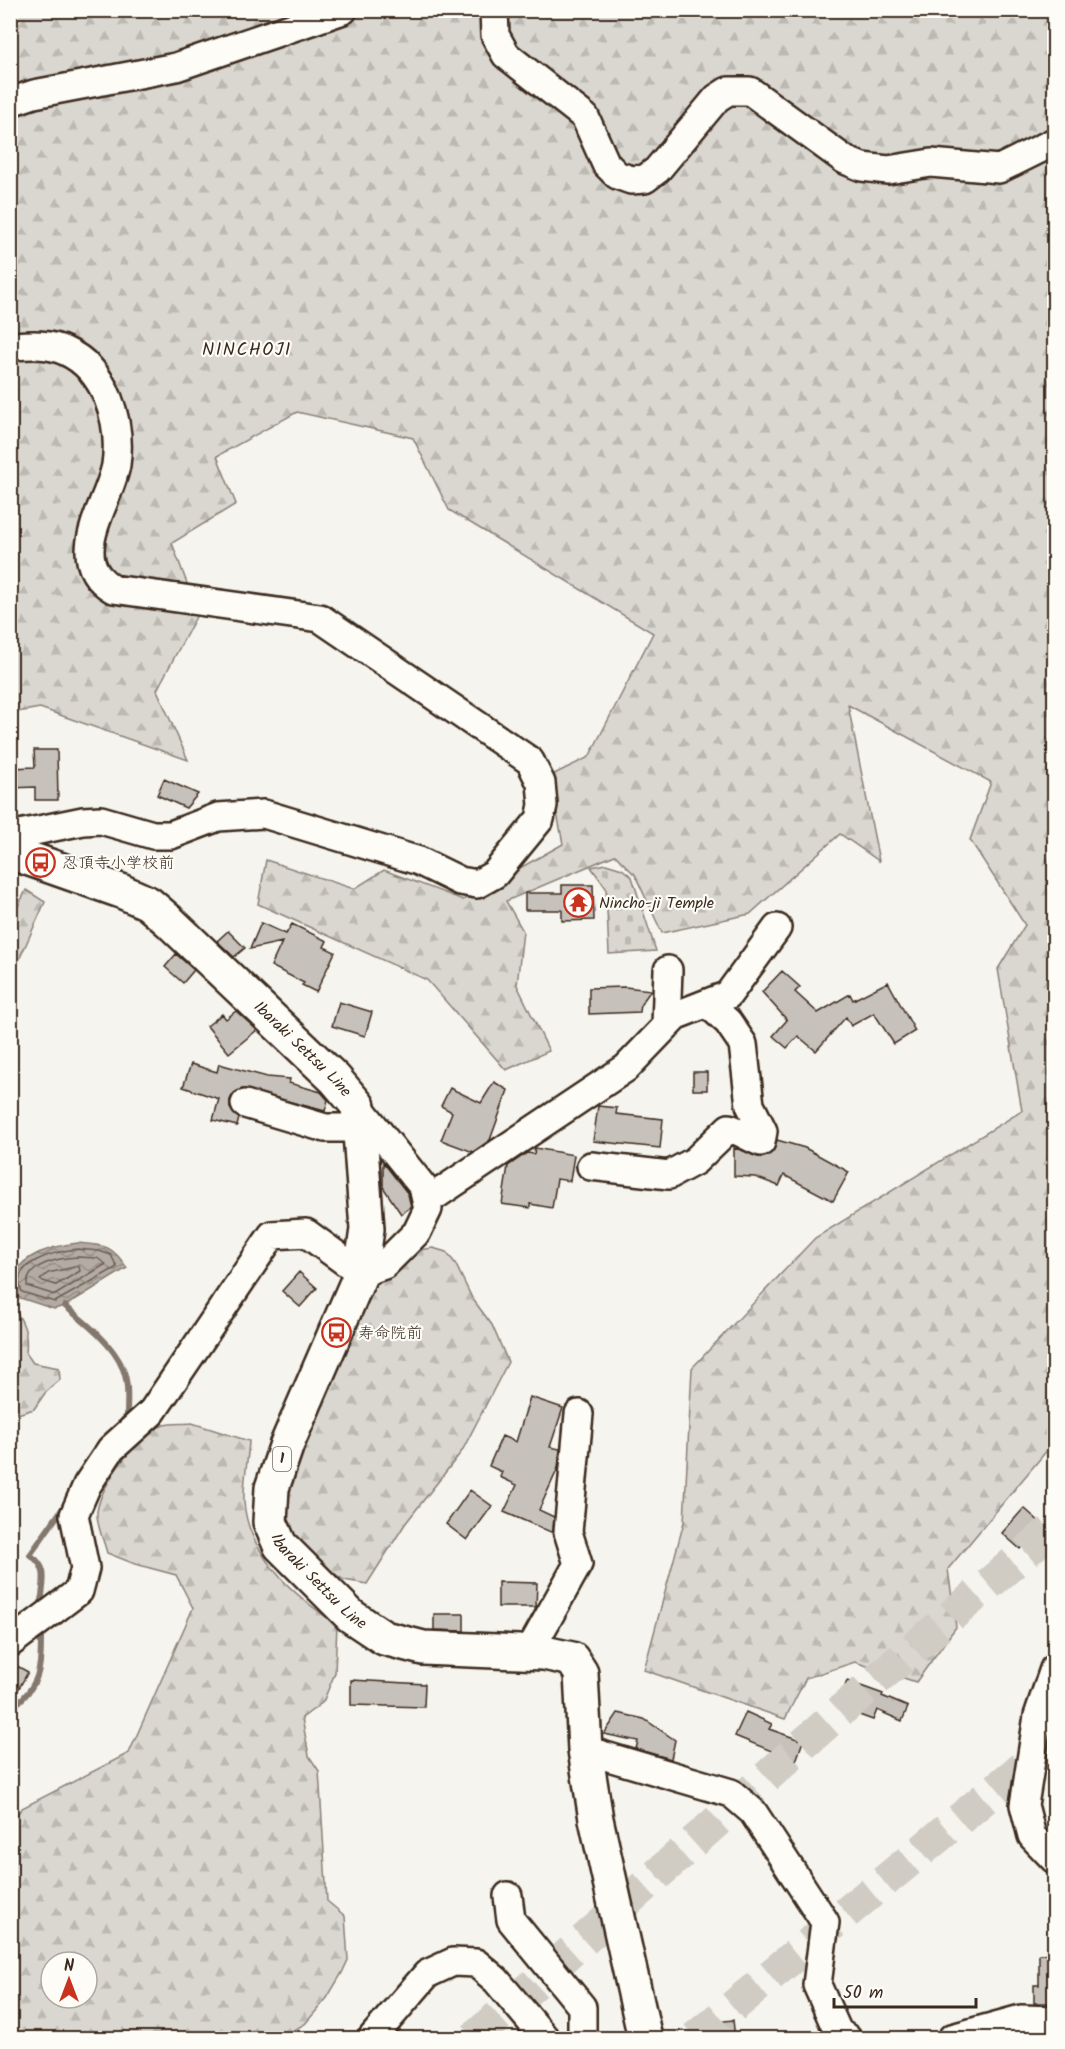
<svg xmlns="http://www.w3.org/2000/svg" width="1065" height="2049" font-family="Kalam,'Klee One',sans-serif">
  <defs>
    <pattern id="forest-firs" width="22" height="20" patternUnits="userSpaceOnUse" patternTransform="scale(1.5)"><rect width="22" height="20" fill="#dad6d0"/><path d="M5 1l3.5 6h-7zM16 11l3.5 6h-7z" fill="#bcb8b2"/></pattern>
    <pattern id="cemetery-stones" width="16" height="16" patternUnits="userSpaceOnUse" patternTransform="scale(1.5)"><rect width="16" height="16" fill="#dad6d0"/><path d="M2 7V4a2 2 0 0 1 4 0v3zM10 15v-3a2 2 0 0 1 4 0v3z" fill="#bcb8b2"/></pattern>
    <pattern id="water-waves" width="16" height="10" patternUnits="userSpaceOnUse" patternTransform="scale(1.5)"><rect width="16" height="10" fill="#b4aca4"/><path d="M0 5q4-4 8 0t8 0" fill="none" stroke="#948c85"/></pattern>
  </defs>
  <rect width="100%" height="100%" fill="#f5f4ee"/>
  <filter id="ink" filterUnits="userSpaceOnUse"><feTurbulence type="fractalNoise" baseFrequency=".0167" numOctaves="2"/><feDisplacementMap in="SourceGraphic" scale="12" xChannelSelector="R" yChannelSelector="G"/><feConvolveMatrix kernelMatrix="1 2 1 2 8 2 1 2 1" color-interpolation-filters="sRGB"/></filter>
  <g filter="url(#ink)">
    <!-- forest -->
    <path fill="url(#forest-firs)" stroke="#8a8077" stroke-width="1.5" fill-rule="evenodd" d="M 11,11 L 1054,11 L 1054,1442 L 948,1569 L 956,1627 L 916,1682 L 855,1662 L 806,1678 L 785,1719 L 644,1670 L 684,1522 L 692,1368 L 815,1238 L 1022,1111 L 998,969 L 1025,925 L 970,840 L 991,782 L 848,705 L 879,861 L 840,834 L 750,914 L 662,933 L 635,875 L 615,855 L 506,901 L 523,931 L 517,985 L 549,1051 L 506,1070 L 427,980 L 258,904 L 266,860 L 354,889 L 384,870 L 463,900 L 563,844 L 550,776 L 589,757 L 653,633 L 449,510 L 413,438 L 297,412 L 217,456 L 236,504 L 172,543 L 198,613 L 157,690 L 188,760 L 40,708 L 11,713 Z
      M 26,890 L 45,902 L 11,978 L 11,921 Z
      M 433,1248 L 446,1252 L 455,1263 L 472,1298 L 492,1325 L 508,1362 L 462,1451 L 405,1524 L 367,1584 L 344,1580 L 310,1557 L 297,1544 L 286,1521 L 285,1486 L 371,1287 L 395,1273 L 419,1250 Z
      M 10,1304 C 24,1321 28,1331 26,1353 L 33,1363 L 59,1368 L 60,1380 L 45,1393 L 34,1409 L 11,1416 Z
      M 192,1423 L 249,1441 C 248,1461 243,1482 244,1502 C 248,1555 295,1597 337,1624 L 335,1673 L 323,1702 L 302,1718 L 309,1756 L 319,1771 L 327,1901 L 345,1916 L 348,1960 L 342,1973 L 327,1998 L 305,2024 L 279,2038 L 11,2038 L 10,1823 L 22,1808 L 129,1753 L 193,1608 L 176,1575 L 135,1564 L 107,1553 C 104,1541 96,1524 97,1512 C 100,1485 138,1433 164,1425 C 172,1423 184,1424 192,1423 ZM 51,1962 L 87,1962 L 87,1998 L 51,1998 Z"/>
    <!-- cemetery -->
    <path fill="url(#cemetery-stones)" stroke="#8a8077" stroke-width="1.5" d="M 606,864 L 622,869 L 632,877 L 656,951 L 609,954 L 606,888 L 591,867 Z"/>
    <!-- water -->
    <path fill="url(#water-waves)" stroke="#84786e" stroke-width="1.5" d="M 78,1243 C 105,1245 112,1245 127,1268 L 65,1306 L 54,1309 L 17,1297 C 0,1260 50,1246 78,1243 Z"/>
    <g fill="none" stroke-linecap="round" stroke-linejoin="round">
      <!-- shore -->
      <path stroke="#6b5e54" stroke-width="1.5" d="M 78,1249 L 99,1251 L 111,1255 L 117,1267 L 55,1302 L 22,1292 C 7,1262 58,1251 78,1249 Z
        M 78,1257 L 97,1258 L 106,1264 L 55,1295 L 27,1286 C 27,1263 60,1258 78,1257 Z
        M 79,1266 L 80,1271 L 56,1285 L 40,1280 L 48,1273 Z"/>
      <!-- stream -->
      <path stroke="#84786e" stroke-width="6" d="M 65,1306 C 85,1322 114,1345 123,1369 C 129,1384 127,1401 127,1416 L 123,1420
        M 41,1608 C 41,1586 52,1569 30,1555 L 65,1505
        M 10,1709 C 42,1686 41,1666 41,1631"/>
    </g>
    <!-- building -->
    <path fill="#c7c1bb" stroke="#3b2a1e" stroke-width="1.5" d="M 34,750 L 57,750 L 58,800 L 35,800 L 35,787 L 10,788 L 10,768 L 35,767 Z
      M 164,779 L 198,794 L 186,808 L 157,795 Z
      M 562,885 L 593,885 L 594,920 L 562,921 L 562,910 L 525,910 L 525,893 L 562,893 Z
      M 261,923 L 286,934 L 292,924 L 327,941 L 324,947 L 335,952 L 316,992 L 302,985 L 304,983 L 271,966 L 282,942 L 250,949 Z
      M 228,931 L 245,948 L 234,957 L 217,941 Z
      M 176,954 L 194,970 L 183,983 L 165,967 Z
      M 782,971 L 800,987 L 795,992 L 818,1013 L 850,994 L 853,1000 L 888,982 L 915,1031 L 894,1044 L 874,1013 L 851,1026 L 846,1017 L 816,1051 L 798,1036 L 787,1048 L 773,1036 L 787,1020 L 762,992 Z
      M 625,987 L 651,990 L 641,1004 L 640,1012 L 589,1014 L 589,988 Z
      M 339,1002 L 372,1012 L 365,1036 L 332,1026 Z
      M 236,1011 L 257,1030 L 229,1053 L 207,1026 L 222,1014 L 226,1019 Z
      M 191,1064 L 217,1072 L 219,1064 L 267,1077 L 290,1079 L 289,1083 L 321,1092 L 328,1100 L 325,1111 L 242,1089 L 234,1093 L 230,1100 L 230,1108 L 239,1118 L 237,1126 L 213,1120 L 219,1099 L 183,1087 Z
      M 693,1072 L 707,1072 L 707,1090 L 693,1090 Z
      M 494,1082 L 508,1090 L 490,1140 L 473,1152 L 441,1140 L 452,1112 L 441,1106 L 450,1088 L 481,1103 Z
      M 598,1106 L 617,1108 L 616,1114 L 663,1119 L 660,1148 L 593,1141 Z
      M 777,1140 L 805,1148 L 849,1172 L 833,1201 L 784,1175 L 779,1186 L 755,1177 L 734,1176 L 734,1148 L 764,1157 L 773,1152 Z
      M 535,1148 L 574,1155 L 570,1181 L 557,1179 L 552,1208 L 530,1204 L 530,1208 L 502,1204 L 508,1166 L 527,1153 L 534,1154 Z
      M 383,1162 L 408,1194 L 411,1207 L 401,1214 L 383,1187 Z
      M 299,1272 L 317,1288 L 300,1307 L 282,1291 Z
      M 530,1397 L 563,1408 L 550,1447 L 560,1449 L 558,1468 L 539,1510 L 554,1517 L 553,1533 L 504,1512 L 517,1485 L 500,1477 L 502,1472 L 489,1466 L 502,1436 L 516,1442 Z
      M 470,1490 L 492,1506 L 467,1540 L 446,1524 Z
      M 1024,1508 L 1042,1524 L 1020,1549 L 1002,1533 Z
      M 498,1582 L 537,1583 L 536,1607 L 498,1607 Z
      M 434,1614 L 464,1614 L 464,1631 L 434,1630 Z
      M 10,1662 L 28,1672 L 10,1704 Z
      M 351,1680 L 425,1684 L 424,1707 L 351,1705 Z
      M 847,1681 L 883,1694 L 882,1696 L 908,1707 L 902,1721 L 877,1710 L 873,1720 L 837,1707 Z
      M 746,1712 L 772,1724 L 769,1729 L 803,1741 L 796,1761 L 735,1736 Z
      M 618,1713 L 644,1719 L 675,1740 L 671,1759 L 636,1749 L 638,1741 L 604,1734 Z
      M 1054,1953 L 1054,2003 L 1034,2003 L 1034,1985 L 1039,1985 L 1039,1954 Z
      M 733,2020 L 735,2038 L 697,2038 L 696,2024 Z"/>
    <g fill="none" stroke-linecap="round" stroke-linejoin="round">
      <!-- highway-tunnel -->
      <path stroke="#d0ccc4" stroke-width="33" stroke-dasharray="33 16" stroke-linecap="butt" d="M 474,2038 L 845,1707 L 1054,1528
        M 695,2038 L 1054,1741"/>
      <defs>
        <path id="minor" d="M 494,10 L 495,35 L 506,55 L 585,117 L 606,164 L 617,175 L 631,180 L 645,179 L 657,170 L 717,98 L 728,91 L 750,91 L 845,160 L 862,167 L 888,170 L 931,163 L 999,169 L 1054,142
          M 10,102 L 34,94 L 176,67 L 343,10
          M 10,346 C 29,345 48,343 65,351 C 106,369 122,422 116,465 C 109,505 63,559 113,589 L 320,618 L 530,761 L 541,783 L 543,805 L 540,819 L 495,874 L 477,884 L 460,881 L 419,861 L 264,814 L 218,817 L 171,835 L 153,835 L 101,820 L 83,821 L 10,836
          M 666,1025 L 668,970
          M 245,1104 L 325,1128 L 360,1128
          M 591,1166 L 669,1175 L 695,1161 L 729,1128 C 741,1131 749,1138 761,1142 L 763,1131 L 750,1105 L 743,1044 L 728,1022 L 708,1004
          M 427,1201 L 626,1068 L 677,1015 L 728,995 L 777,928
          M 10,1643 L 79,1591 L 85,1568 L 74,1515 L 87,1485 L 111,1449 L 152,1412 L 272,1235 L 306,1233 L 361,1273 L 384,1265 L 417,1232 L 428,1209 L 423,1187 L 358,1106
          M 529,1652 L 578,1564 L 568,1532 L 579,1414
          M 1054,1669 L 1038,1716 L 1024,1805 L 1032,1836 L 1054,1859
          M 585,1750 L 731,1793 L 753,1812 L 825,1922 L 817,1985 L 838,2032 L 847,2038
          M 508,1896 L 511,1920 L 582,2007 L 582,2038
          M 372,2038 L 427,1974 L 453,1962 L 476,1963 L 496,1980 L 545,2038
          M 952,2038 L 1021,2019 L 1054,2020"/>
        <g id="major">
          <path id="s1" d="M 10,852 L 121,891 L 148,903 L 169,921 L 335,1079 L 358,1106 L 367,1229 L 361,1273 L 287,1444 L 272,1488 L 270,1522 L 280,1545 L 351,1616 L 384,1638 L 423,1648 L 544,1653 L 572,1659 L 581,1673 L 585,1750 L 596,1819 L 645,2038"/>
        </g>
      </defs>
      <!-- minor casing -->
      <use href="#minor" stroke="#3b2a1e" stroke-width="32"/>
      <!-- major casing -->
      <use href="#major" stroke="#3b2a1e" stroke-width="38"/>
      <!-- minor -->
      <use href="#minor" stroke="#fdfcf7" stroke-width="27"/>
      <!-- major -->
      <use href="#major" stroke="#fdfcf7" stroke-width="33"/>
    </g>
  </g>
  <!-- icons -->
  <defs>
    <symbol id="bus-ring" viewBox="-11 -11 22 22"><circle r="9.5" fill="#fdfcf7" stroke="#c8321e" stroke-width="1.5"/><path d="M-5-6H5V4H4V6H2V4H-2V6H-4V4H-5ZM-3.5-4V0h7V-4ZM-3.5 1.2v1.5H-2V1.2ZM2 1.2v1.5H3.5V1.2Z" fill="#c8321e"/></symbol>
    <symbol id="temple-ring" viewBox="-11 -11 22 22"><circle r="9.5" fill="#fdfcf7" stroke="#c8321e" stroke-width="1.5"/><path d="M0-6L5-2H3V0L6.5 2.5H4V6H1.5V3h-3V6H-4V2.5H-6.5L-3 0V-2H-5Z" fill="#c8321e"/></symbol>
  </defs>
  <g fill-rule="evenodd">
    <use href="#bus-ring" x="24" y="846" width="33" height="33"/>
    <use href="#temple-ring" x="562" y="886" width="33" height="33"/>
    <use href="#bus-ring" x="320" y="1316" width="33" height="33"/>
  </g>
  <g text-anchor="middle" dominant-baseline="central" stroke-width="4.5" stroke-linejoin="round" paint-order="stroke">
    <!-- shield labels -->
    <rect fill="#fdfcf7" stroke="#75695f" stroke-width="1.5" x="273" y="1447" width="18" height="24" rx="4.5"/>
    <g font-size="15" font-weight="bold" fill="#3b2a1e">
      <text x="282" y="1459">1</text>
    </g>
    <!-- poi labels -->
    <g font-size="16" fill="#3b2a1e" stroke="#fdfcf7" text-anchor="start">
      <text x="62" y="863">忍頂寺小学校前</text>
      <text x="599" y="903">Nincho-ji Temple</text>
      <text x="358" y="1333">寿命院前</text>
    </g>
    <!-- street labels -->
    <g font-size="16" fill="#3b2a1e" stroke="#fdfcf7">
      <text stroke="none"><textPath href="#s1" startOffset="360">Ibaraki Settsu Line</textPath></text>
      <text stroke="none"><textPath href="#s1" startOffset="952">Ibaraki Settsu Line</textPath></text>
    </g>
    <!-- neighbourhood labels -->
    <g font-size="18" letter-spacing="1.5" fill="#3b2a1e" stroke="#fdfcf7">
      <text x="247" y="350">NINCHOJI</text>
    </g>
  </g>
  <!-- margin -->
  <rect width="1065" height="2049" fill="none" stroke="#fdfcf7" stroke-width="36"/>
  <rect x="18" y="18" width="1029" height="2013" fill="none" stroke="#3b2a1e" stroke-width="2" filter="url(#ink)"/>
  <!-- north arrow -->
  <g transform="translate(69 1980)"><circle r="28" fill="#fdfcf7" stroke="#afa8a0" stroke-width="1.5"/>
  <path d="M0-4.5L10 22L0 15L-10 22Z" fill="#c8321e"/>
  <text y="-9" font-size="16" font-weight="bold" text-anchor="middle" fill="#3b2a1e">N</text>
  </g>
  <!-- scale -->
  <path d="M834 1998v9h142v-9" fill="none" stroke="#3b2a1e" stroke-width="3"/>
  <text x="843" y="1998" font-size="18" fill="#3b2a1e" stroke="#fdfcf7" stroke-width="4.5" paint-order="stroke">50 m</text>
</svg>
